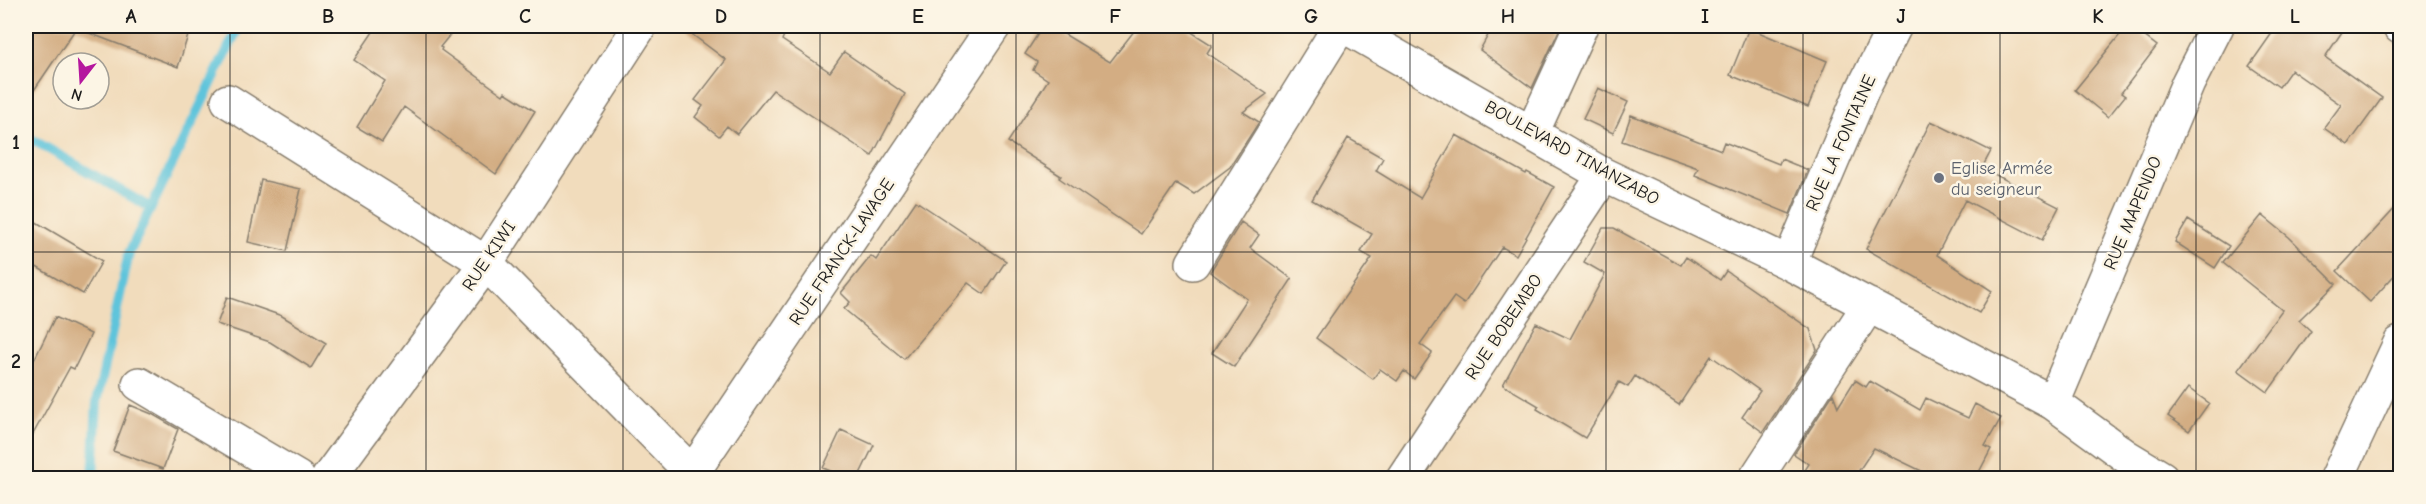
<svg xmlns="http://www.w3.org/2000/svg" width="2426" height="504" font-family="'Comic Neue',sans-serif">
  <rect width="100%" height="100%" fill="#fcf5e5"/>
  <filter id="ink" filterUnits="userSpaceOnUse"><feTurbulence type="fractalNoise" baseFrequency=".0167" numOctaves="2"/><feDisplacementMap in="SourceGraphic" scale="12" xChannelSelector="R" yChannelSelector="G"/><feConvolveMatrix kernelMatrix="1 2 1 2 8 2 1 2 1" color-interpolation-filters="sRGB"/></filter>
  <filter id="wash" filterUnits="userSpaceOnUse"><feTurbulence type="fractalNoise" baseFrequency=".008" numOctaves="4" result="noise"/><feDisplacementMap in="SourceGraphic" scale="24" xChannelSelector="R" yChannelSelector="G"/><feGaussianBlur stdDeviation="1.35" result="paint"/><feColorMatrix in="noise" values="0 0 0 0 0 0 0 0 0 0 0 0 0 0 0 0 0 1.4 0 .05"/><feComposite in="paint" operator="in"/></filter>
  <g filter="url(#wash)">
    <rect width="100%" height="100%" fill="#f1dcbc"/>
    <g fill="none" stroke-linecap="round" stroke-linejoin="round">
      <!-- stream -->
      <path stroke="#5ec4db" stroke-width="10" d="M 26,136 L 151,208
        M 93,478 L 97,402 L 129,253 L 239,26"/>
    </g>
    <g id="blocks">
      <!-- building -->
      <path fill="#d3ad83" d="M 26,26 L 191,26 L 178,67 L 76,28 L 26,102 Z
        M 377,26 L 457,26 L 440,47 L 442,48 L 441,50 L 503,95 L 505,92 L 535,111 L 496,174 L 404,107 L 382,142 L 357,127 L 385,81 L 354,60 Z
        M 681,26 L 788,26 L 782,40 L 830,72 L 844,52 L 905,94 L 872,156 L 773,90 L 737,134 L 727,126 L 719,136 L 695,117 L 703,106 L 695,100 L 726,60 Z
        M 1043,26 L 1051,26 L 1110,62 L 1138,26 L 1182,26 L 1212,45 L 1207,53 L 1267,94 L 1243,112 L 1259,122 L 1230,167 L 1194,194 L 1176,183 L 1141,234 L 1059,178 L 1061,176 L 1008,142 L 1048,80 L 1033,70 L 1037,62 L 1025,54 Z
        M 1493,26 L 1561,26 L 1532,88 L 1480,50 Z
        M 2127,26 L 2131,26 L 2157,46 L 2121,93 L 2125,96 L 2108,117 L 2075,90 Z
        M 2277,26 L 2346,26 L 2325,57 L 2382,98 L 2348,145 L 2324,128 L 2341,105 L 2291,70 L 2279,87 L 2249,66 Z
        M 1749,28 L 1827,61 L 1808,107 L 1730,75 Z
        M 1598,88 L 1628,102 L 1613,133 L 1583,119 Z
        M 1631,115 L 1721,150 L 1724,142 L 1779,164 L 1781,159 L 1808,170 L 1790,214 L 1695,175 L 1698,168 L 1622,141 Z
        M 1931,121 L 1991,151 L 1982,168 L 2059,207 L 2042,240 L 1965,200 L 1937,255 L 1992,291 L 1979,313 L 1866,249 Z
        M 1456,135 L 1526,174 L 1527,172 L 1554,187 L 1516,255 L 1502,247 L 1464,304 L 1454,297 L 1420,344 L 1432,353 L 1414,379 L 1404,371 L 1397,381 L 1380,369 L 1373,379 L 1316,338 L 1372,258 L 1361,252 L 1372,234 L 1312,200 L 1348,138 L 1383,158 L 1376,171 L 1420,198 Z
        M 261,180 L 301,189 L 287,251 L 248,242 Z
        M 916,201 L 1006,261 L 984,294 L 968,283 L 904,359 L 844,309 L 850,302 L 841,293 L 871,256 L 876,260 Z
        M 2400,203 L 2400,269 L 2370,302 L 2337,271 Z
        M 2262,215 L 2289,237 L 2336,284 L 2299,320 L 2311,331 L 2268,392 L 2238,370 L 2282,310 L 2223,263 Z
        M 26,216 L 102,261 L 83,294 L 26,261 Z
        M 2188,220 L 2229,246 L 2215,268 L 2175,242 Z
        M 1241,222 L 1259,235 L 1250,248 L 1292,279 L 1234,367 L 1212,353 L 1247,299 L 1210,272 Z
        M 1603,228 L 1614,228 L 1681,265 L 1686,257 L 1720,280 L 1726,271 L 1810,329 L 1817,350 L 1763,432 L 1742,417 L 1760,391 L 1711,356 L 1679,405 L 1635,376 L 1628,387 L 1619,382 L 1585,438 L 1537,409 L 1539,406 L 1503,385 L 1536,323 L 1570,339 L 1605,274 L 1584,262 Z
        M 227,297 L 282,316 L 326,343 L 311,368 L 270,342 L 217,324 Z
        M 55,317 L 91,334 L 74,369 L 70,367 L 26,447 L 26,377 Z
        M 1855,380 L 1866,387 L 1870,381 L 1920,410 L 1926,398 L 1968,418 L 1975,404 L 2001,418 L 1985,446 L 1991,449 L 1976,478 L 1936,478 L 1874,448 L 1854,478 L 1800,478 L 1809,464 L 1794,454 L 1833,394 L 1838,407 Z
        M 2188,388 L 2209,403 L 2189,431 L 2168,416 Z
        M 130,405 L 152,414 L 178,429 L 163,469 L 113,451 Z
        M 841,430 L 874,445 L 858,478 L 830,478 L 833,472 L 823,468 Z"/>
    </g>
  </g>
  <g filter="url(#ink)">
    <use href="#blocks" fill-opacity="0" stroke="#867c6c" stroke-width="1.5"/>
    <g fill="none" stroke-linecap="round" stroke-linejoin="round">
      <defs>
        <path id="minor" d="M 1344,26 L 1604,175 L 1789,263 L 2053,403 L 2127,457 L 2162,478
          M 2399,26 L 2400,27
          M 228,101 L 486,263 L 693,474
          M 1532,133 L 1581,26
          M 1193,263 L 1340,26
          M 1789,263 L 1863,89 L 1895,26
          M 139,384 L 298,478
          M 2053,403 L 2188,83 L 2217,26
          M 328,478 L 486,263 L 640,26
          M 689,478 L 994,26
          M 1403,478 L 1604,175
          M 1756,478 L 1869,305
          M 2337,478 L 2400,343"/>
      </defs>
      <!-- minor casing -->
      <use href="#minor" stroke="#867c6c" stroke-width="36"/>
      <!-- minor -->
      <use href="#minor" stroke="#fff" stroke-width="33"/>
    </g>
  </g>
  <!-- grid -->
  <path fill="none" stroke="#1c1c1c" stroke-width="1.5" stroke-opacity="0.55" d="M 230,26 L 230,478M 426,26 L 426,478M 623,26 L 623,478M 820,26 L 820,478M 1016,26 L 1016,478M 1213,26 L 1213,478M 1410,26 L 1410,478M 1606,26 L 1606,478M 1803,26 L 1803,478M 2000,26 L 2000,478M 2196,26 L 2196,478M 26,252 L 2400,252"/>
  <!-- markers -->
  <circle fill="#6b7280" stroke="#fcf5e5" stroke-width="2" cx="1939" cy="178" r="6"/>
  <g text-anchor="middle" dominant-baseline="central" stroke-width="5" stroke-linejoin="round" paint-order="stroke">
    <!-- street labels -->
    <g font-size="18" fill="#1c1c1c" stroke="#fcf5e5">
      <text transform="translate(1841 143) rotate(-66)">RUE LA FONTAINE</text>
      <text transform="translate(1572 153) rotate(29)">BOULEVARD TINANZABO</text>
      <text transform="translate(2133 213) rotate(-67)">RUE MAPENDO</text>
      <text transform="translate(842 252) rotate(-56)">RUE FRANCK-LAVAGE</text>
      <text transform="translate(489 256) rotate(-56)">RUE KIWI</text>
      <text transform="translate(1504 327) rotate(-56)">RUE BOBEMBO</text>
    </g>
    <!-- worship labels -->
    <g font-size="18" fill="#5b616d" stroke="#fcf5e5" text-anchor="start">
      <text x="1951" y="168">Eglise Armée<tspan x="1951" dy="21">du seigneur</tspan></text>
    </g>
  </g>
  <!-- margin -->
  <rect width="2426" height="504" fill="none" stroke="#fcf5e5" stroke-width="66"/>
  <!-- north arrow -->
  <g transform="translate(81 81) rotate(197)"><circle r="28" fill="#fcf5e5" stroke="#a29e95" stroke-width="1.5"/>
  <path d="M0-4.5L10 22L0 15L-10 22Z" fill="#b5179e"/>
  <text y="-9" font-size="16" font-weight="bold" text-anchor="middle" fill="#1c1c1c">N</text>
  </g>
  <rect x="33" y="33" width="2360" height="438" fill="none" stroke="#1c1c1c" stroke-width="2"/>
  <g font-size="20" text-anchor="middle" font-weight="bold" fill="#1c1c1c">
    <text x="131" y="23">A</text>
    <text x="328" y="23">B</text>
    <text x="525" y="23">C</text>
    <text x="721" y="23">D</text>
    <text x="918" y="23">E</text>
    <text x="1115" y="23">F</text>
    <text x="1311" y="23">G</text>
    <text x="1508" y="23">H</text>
    <text x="1705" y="23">I</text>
    <text x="1901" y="23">J</text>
    <text x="2098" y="23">K</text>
    <text x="2295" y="23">L</text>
    <text x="16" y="149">1</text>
    <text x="16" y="368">2</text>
  </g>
</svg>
